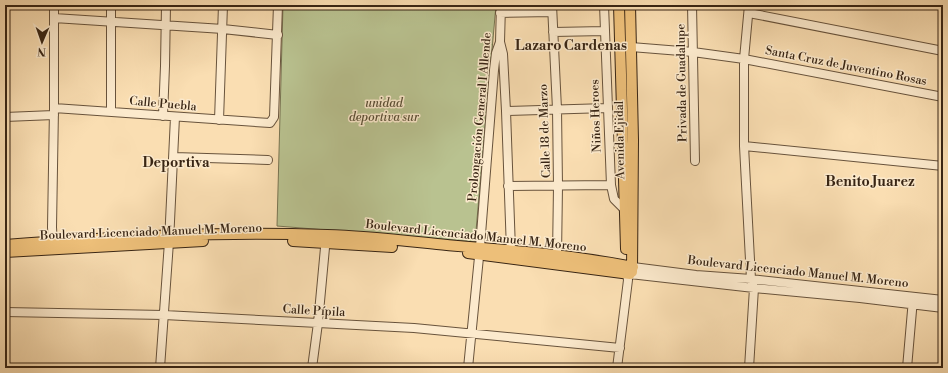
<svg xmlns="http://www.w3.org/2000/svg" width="948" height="373" font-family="'Libre Bodoni',serif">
  <rect width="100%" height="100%" fill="#fadeb2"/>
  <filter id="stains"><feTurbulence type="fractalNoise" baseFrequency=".005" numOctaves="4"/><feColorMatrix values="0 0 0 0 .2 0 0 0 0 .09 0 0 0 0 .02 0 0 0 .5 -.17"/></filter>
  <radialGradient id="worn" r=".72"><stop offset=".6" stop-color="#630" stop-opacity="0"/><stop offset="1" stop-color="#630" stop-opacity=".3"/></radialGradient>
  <!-- green -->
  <path fill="#b9c290" stroke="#787452" d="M 283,5 L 496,5 L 475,242 L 277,226 Z"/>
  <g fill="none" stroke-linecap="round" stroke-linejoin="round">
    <defs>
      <path id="minor" d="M 552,5 L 557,109 L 558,186 L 557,256
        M 604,5 L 611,185 L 614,199 L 628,213
        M 692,5 L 695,161
        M 500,13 L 552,12
        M 749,13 L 943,51
        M 54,18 L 223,29 L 278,35
        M 553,32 L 605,31
        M 500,42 L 503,54 L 506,111 L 511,250
        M 631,47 L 693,52 L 744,59 L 943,97
        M 54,108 L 270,123 L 274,117 L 278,5
        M 506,111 L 607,108
        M 111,112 L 111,5
        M 163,116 L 165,66 L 166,5
        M 5,117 L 54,115
        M 219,120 L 223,5
        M 744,146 L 943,166
        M 174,157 L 268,160
        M 508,186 L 611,185
        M 53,246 L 52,227 L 54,108 L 54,5
        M 633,267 L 696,275 L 751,279 L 943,300
        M 630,274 L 754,288 L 860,298 L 943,308
        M 5,312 L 164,315 L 318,323 L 414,328 L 620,348
        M 160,368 L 169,242 L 175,117
        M 312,368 L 318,323 L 326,237
        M 468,368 L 480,247 L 494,70 L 496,53 L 500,42 L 501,5
        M 617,368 L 628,280 L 627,274
        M 749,368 L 754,288 L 751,279 L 744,146 L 744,59 L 749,5
        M 907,368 L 913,299"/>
      <path id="major" d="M 619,5 L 626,249
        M 630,5 L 633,140 L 632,272
        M 293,241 L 392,247
        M 5,245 C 112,237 220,231 327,235 C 367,236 407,241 447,245 C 509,250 572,255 633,267
        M 5,252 L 203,241
        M 468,253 L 630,274"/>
    </defs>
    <!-- minor casing -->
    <use href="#minor" stroke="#68533c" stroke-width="10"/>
    <!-- major casing -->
    <use href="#major" stroke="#382514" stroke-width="12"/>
    <!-- minor -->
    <use href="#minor" stroke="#fceacd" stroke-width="8"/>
    <!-- major -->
    <use href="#major" stroke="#edbf79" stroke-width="10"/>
  </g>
  <g text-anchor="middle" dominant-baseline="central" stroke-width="3" stroke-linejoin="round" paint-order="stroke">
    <!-- street labels -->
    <g font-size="12" fill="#382514" stroke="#fceacd">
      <text transform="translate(846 66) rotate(11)">Santa Cruz de Juventino Rosas</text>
      <text transform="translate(682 83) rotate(-91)">Privada de Guadalupe</text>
      <text transform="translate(163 104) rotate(5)">Calle Puebla</text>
      <text transform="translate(596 116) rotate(-92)">Niños Heroes</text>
      <text transform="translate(480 117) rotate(-85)">Prolongación General I Allende</text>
      <text transform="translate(545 131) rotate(-92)">Calle 18 de Marzo</text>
      <text transform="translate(620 140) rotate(-91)">Avenida Ejidal</text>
      <text transform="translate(151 232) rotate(-2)">Boulevard Licenciado Manuel M. Moreno</text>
      <text transform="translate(476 236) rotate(6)">Boulevard Licenciado Manuel M. Moreno</text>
      <text transform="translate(798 272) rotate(6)">Boulevard Licenciado Manuel M. Moreno</text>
      <text transform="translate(314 311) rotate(3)">Calle Pípila</text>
    </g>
    <!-- park labels -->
    <g font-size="12" font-style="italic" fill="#584c33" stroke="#fceacd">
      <text x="384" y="103">unidad<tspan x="384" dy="14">deportiva sur</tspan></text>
    </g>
    <!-- quarter labels -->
    <g font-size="14" font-weight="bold" fill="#382514" stroke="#fceacd">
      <text x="571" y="46">Lazaro Cardenas</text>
      <text x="176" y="163">Deportiva</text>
      <text x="870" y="182">Benito Juarez</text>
    </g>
  </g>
  <!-- margin -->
  <rect width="948" height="373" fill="none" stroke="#fadeb2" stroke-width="20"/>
  <rect x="6" y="6" width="936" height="361" fill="none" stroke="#382514" stroke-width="2"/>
  <rect x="10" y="10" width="928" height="353" fill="none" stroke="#382514"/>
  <!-- north arrow -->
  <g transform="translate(42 42) rotate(182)" stroke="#fceacd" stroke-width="3" paint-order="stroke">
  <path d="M0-3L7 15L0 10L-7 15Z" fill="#382514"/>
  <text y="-6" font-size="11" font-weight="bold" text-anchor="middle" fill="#382514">N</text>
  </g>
  <rect width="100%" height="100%" filter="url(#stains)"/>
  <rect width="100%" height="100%" fill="url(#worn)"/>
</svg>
